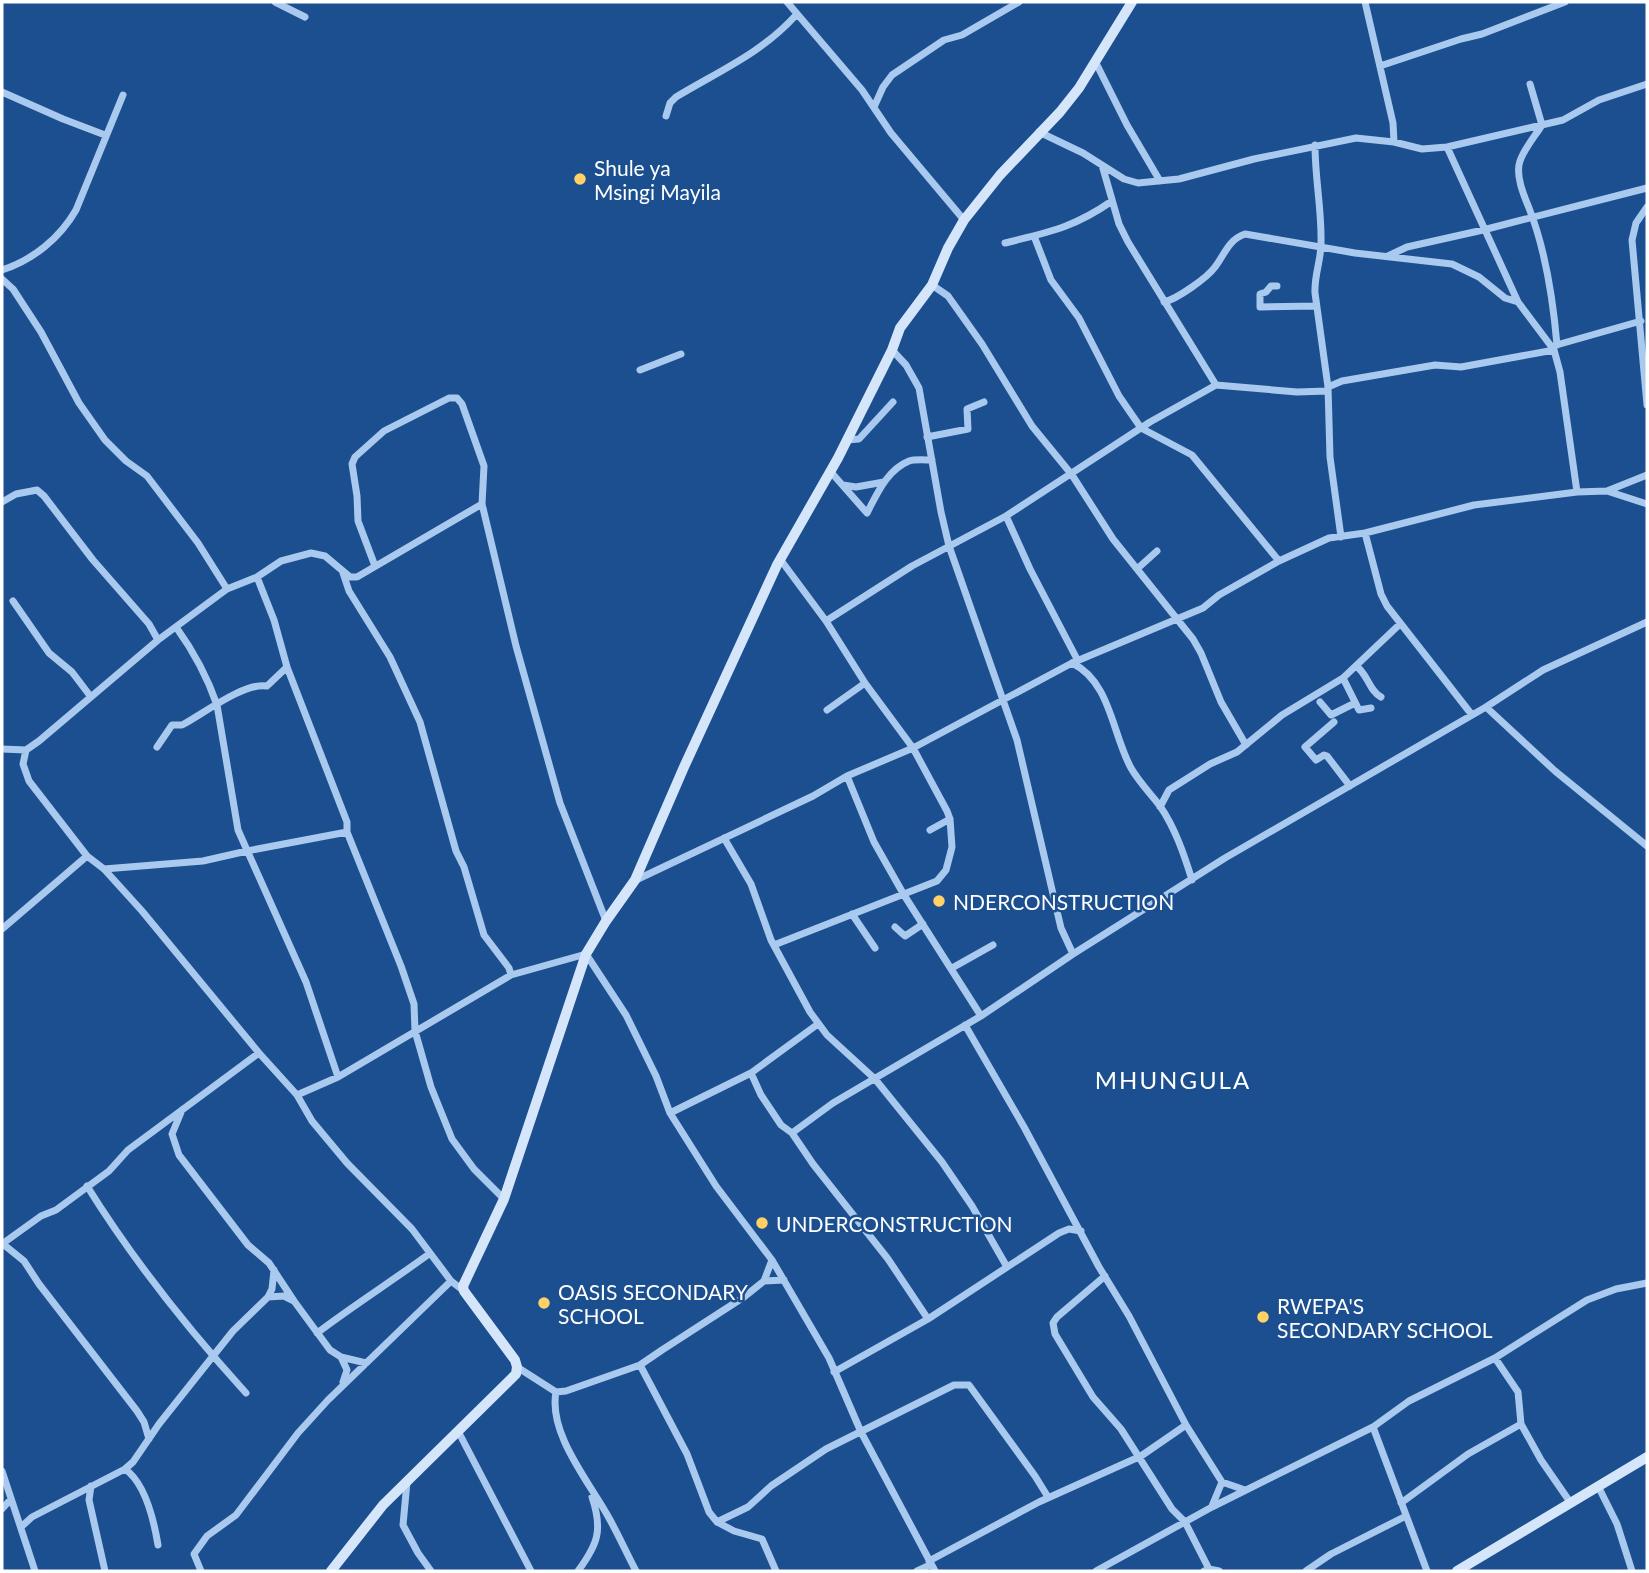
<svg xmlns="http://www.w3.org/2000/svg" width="1649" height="1573" font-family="Lato,sans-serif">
  <rect width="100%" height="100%" fill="#1b4f8f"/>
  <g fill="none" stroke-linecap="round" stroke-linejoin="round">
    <!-- street -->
    <path stroke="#a9c9ee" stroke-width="7" d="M 275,2 L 305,17
      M 787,2 L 862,90 L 891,133 L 964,220
      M 1365,2 L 1393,123 L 1394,142
      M 1095,61 L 1127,125 L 1160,181
      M 1380,66 L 1461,39 L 1482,34 L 1565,2
      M 1530,84 L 1542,125 C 1535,136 1524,149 1520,161 C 1515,175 1524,196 1529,208 C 1546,251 1553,299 1557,345
      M 2,92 L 63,119 L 105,135
      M 874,107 L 883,87 L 892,75 L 944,40 L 962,35 L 1019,2
      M 666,116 L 670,103 L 676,97 C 719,71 762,53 796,15
      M 1039,132 L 1083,153 L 1124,179 L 1138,183 L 1179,179 L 1254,159 L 1356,138 L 1394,142 L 1422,149 L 1447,147 L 1563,120 L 1599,100 L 1647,84
      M 1315,145 C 1315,179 1322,211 1321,244 C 1321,260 1314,276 1315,293 L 1328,387 L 1330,457 L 1341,537
      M 1447,147 L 1518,302 L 1554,350 L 1560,372 L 1577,492
      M 1102,165 L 1119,224 L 1128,242 L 1216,385
      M 1647,207 L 1636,223 L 1632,240 L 1647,405
      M 1034,236 L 1051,280 L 1079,318 L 1119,396 L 1141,428 L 1192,455 L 1279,561
      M 1005,243 C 1049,232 1073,228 1112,201
      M 1388,256 L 1407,247 L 1483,230 L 1647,188
      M 2,270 C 33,260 60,238 76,210 L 123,95
      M 2,279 L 13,289 L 41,332 L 79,403 L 105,440 L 126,461 L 147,476 L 198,543 L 227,589
      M 932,285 L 948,296 L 982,344 L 1032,426 L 1072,475 L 1113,539 L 1193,639 L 1201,653 L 1221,702 L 1246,745
      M 1277,286 L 1271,286 L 1266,292 L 1260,294 L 1260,307 L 1316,306
      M 1164,302 C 1177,299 1207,278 1215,267 C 1225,254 1228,240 1245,234 L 1355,253 L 1452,264 L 1479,277 L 1505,298 L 1518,302
      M 1553,346 L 1641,321
      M 892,350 L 906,365 L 919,388 L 941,512 L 949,546 L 1017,740 L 1061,928 L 1073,954
      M 640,370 L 681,354
      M 1328,387 L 1342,381 L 1435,365 L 1461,367 L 1554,350
      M 927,437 L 968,429 L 967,409 L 984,402
      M 847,440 L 859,439 L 893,402
      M 830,471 L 867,513 C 877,494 887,470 909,461 C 915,459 925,460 932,460
      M 843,485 L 856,487 L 884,482
      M 1607,491 L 1647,504
      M 2,502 L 16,494 L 37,490 L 44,496 L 93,560 L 149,624 L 158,640
      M 1006,516 L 1030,569 L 1078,661
      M 1365,533 L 1381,594 L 1387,606 L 1472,715
      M 375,566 L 358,521 L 357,496 L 352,464 L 355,457 L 384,431 L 449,398 L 457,398 L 462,404 L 484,466 L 482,504 L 516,646 L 560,803 L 606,921
      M 1137,569 L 1157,551
      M 343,573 L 349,591 L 390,657 L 420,722 L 456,851 L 464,867 L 484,935 L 509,968 L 511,975
      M 257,577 L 274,620 L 287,667 L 347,822 L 347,832 L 401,966 L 414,1004 L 415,1031 L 431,1087 L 452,1139 L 474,1169 L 504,1199
      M 13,601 L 49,653 L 72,672 L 91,697
      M 826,621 L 912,566 L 1006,516 L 1150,422 L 1216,385 L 1297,392 L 1328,391
      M 176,627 C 194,652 207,676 217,705 L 238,830 L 306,982 L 338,1077
      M 1072,663 C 1111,682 1112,734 1131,768 C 1139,782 1150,793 1160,806 C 1175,828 1184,854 1192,880
      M 1356,666 C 1368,674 1369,691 1381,697
      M 1343,678 L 1359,710 L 1371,708
      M 1320,702 L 1331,715 L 1355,703
      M 1486,707 L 1555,771 L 1647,846
      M 827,710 L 865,683
      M 1334,722 L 1305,747 L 1316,760 L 1324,755 L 1327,756 L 1350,786
      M 157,747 L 172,725 L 182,725 C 203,714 244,682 267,686 L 287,667
      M 2,749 L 26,750 L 39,741 L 158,640 L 227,589 L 257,577 L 281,561 L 311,553 L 325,556 L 350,577 L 357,577 L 482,504
      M 26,750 L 23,764 L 29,781 L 87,856 L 104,869 L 142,911 L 259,1053 L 297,1095 L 312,1121 L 347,1163 L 412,1229 L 451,1281 L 464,1291
      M 847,776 L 874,842 L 904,895 L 981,1016
      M 1160,807 L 1169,790 L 1210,764 L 1237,752 L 1282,715 L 1343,678 L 1400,624
      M 930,830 L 950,819
      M 724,838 L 751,884 L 771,940 L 810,1012 L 827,1035 L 875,1079 L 942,1162 L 972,1206 L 1007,1267
      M 104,869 L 203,861 L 247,851 L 347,832
      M 636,880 L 813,796 L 847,776 L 913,748 L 1072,663 L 1203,608 L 1219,595 L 1279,561 L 1329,538 L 1365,533 L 1474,505 L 1577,492 L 1607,491 L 1647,475
      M 852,914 L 875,948
      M 895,927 L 905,936 L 923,924
      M 2,929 L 87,856
      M 774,945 L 937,881 L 946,870 L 952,847 L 950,819 L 947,811 L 913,748 L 865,683 L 826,621 L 780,559
      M 952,968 L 993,945
      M 965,1025 L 1024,1127 L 1099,1267 L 1129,1316 L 1186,1425 L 1222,1482 L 1245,1490
      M 751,1073 L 761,1095 L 781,1125 L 792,1133 L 813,1164 L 888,1259 L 928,1319
      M 297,1095 L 338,1077 L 511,975 L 586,954 L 626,1015 L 656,1076 L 670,1113 L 716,1186 L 772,1260 L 829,1358 L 861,1432 L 935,1571
      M 182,1110 L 172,1134 L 179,1155 L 248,1245 L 269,1263 L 294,1301 L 330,1350 L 341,1357 L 366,1363
      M 670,1113 L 751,1073 L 818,1024
      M 792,1133 L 833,1103 L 981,1016 L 1073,954 L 1225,858 L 1486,707 L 1543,670 L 1647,622
      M 87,1186 C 133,1260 188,1329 246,1393
      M 2,1244 L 41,1216 L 56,1210 L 109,1171 L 128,1150 L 259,1053
      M 3,1244 L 24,1261 L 39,1284 L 137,1411 L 144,1422 L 149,1439
      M 1105,1276 L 1057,1317 L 1053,1323 L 1055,1334 L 1093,1397 L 1121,1429 L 1172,1509 L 1185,1522 L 1209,1569
      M 764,1281 L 784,1280
      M 268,1297 L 284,1296 L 294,1301
      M 317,1333 C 354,1305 392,1281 429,1254
      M 341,1357 L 347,1370 L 343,1382
      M 1495,1358 L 1518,1392 L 1521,1424 L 1541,1460 L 1570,1502
      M 640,1365 L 687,1454 L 709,1512 L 717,1522 L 734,1531 L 762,1539 L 776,1571
      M 517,1367 L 556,1392 L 566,1391 L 640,1365 L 662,1350 L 744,1297 L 764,1281 L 772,1260
      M 834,1372 L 928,1319 L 1059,1233 L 1069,1229 L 1081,1231
      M 556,1392 C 548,1434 590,1483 609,1518 C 619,1536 627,1554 636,1571
      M 1373,1427 L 1427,1571
      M 458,1431 L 531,1571
      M 125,1469 C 145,1483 154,1521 158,1545
      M 2,1471 L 35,1571
      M 407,1482 L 403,1525 L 418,1553 L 431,1571
      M 91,1486 L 89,1500 L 105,1571
      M 1598,1486 L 1617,1524 L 1632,1571
      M 1401,1503 L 1468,1454 L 1521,1424
      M 1212,1506 L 1222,1482
      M 2,1509 L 11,1499
      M 717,1522 L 748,1507 L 771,1486 L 826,1449 L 954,1385 L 969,1385 L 1035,1476 L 1048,1497
      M 21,1527 L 32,1517 L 125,1469 L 133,1462 L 159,1424 L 233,1331 L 268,1297 L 272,1289 L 274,1270
      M 929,1561 L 1039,1502 L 1141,1456 L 1186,1425
      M 201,1571 L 194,1554 L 207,1536 L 236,1515 L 298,1433 L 328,1400 L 451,1281
      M 578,1571 C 598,1544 603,1530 592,1497
      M 917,1571 L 930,1565
      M 1096,1571 L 1212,1507 L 1373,1427 L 1409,1401 L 1495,1358 L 1587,1300 L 1616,1289 L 1647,1283
      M 1204,1571 L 1209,1569 L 1219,1571
      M 1306,1571 L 1331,1554 L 1406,1516"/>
    <!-- secondary -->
    <path stroke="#d6e6fa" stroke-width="10" d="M 331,1571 L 383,1505 L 516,1374 L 517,1367 L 515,1360 L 464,1291 L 463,1286 L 504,1199 L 586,954 L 606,921 L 635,880 L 684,767 L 777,565 L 838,458 L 892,350 L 900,328 L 932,285 L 948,248 L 964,220 L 1000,175 L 1060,112 L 1079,88 L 1132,2
      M 1457,1571 L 1647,1457"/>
  </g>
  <!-- markers -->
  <g fill="#ffd166" stroke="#1b4f8f" stroke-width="2.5">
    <circle cx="580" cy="179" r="7"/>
    <circle cx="939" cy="901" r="7"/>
    <circle cx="762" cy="1223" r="7"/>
    <circle cx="544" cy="1303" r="7"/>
    <circle cx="1263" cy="1317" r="7"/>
  </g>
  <g text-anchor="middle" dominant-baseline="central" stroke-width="5" stroke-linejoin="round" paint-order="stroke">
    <!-- poi labels -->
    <g font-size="21" fill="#fff" stroke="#1b4f8f" text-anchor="start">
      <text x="594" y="167">Shule ya<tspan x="594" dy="24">Msingi Mayila</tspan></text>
      <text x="953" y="901">NDERCONSTRUCTION</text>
      <text x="776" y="1223">UNDERCONSTRUCTION</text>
      <text x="558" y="1291">OASIS SECONDARY<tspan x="558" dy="24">SCHOOL</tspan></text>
      <text x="1277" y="1305">RWEPA'S<tspan x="1277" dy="24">SECONDARY SCHOOL</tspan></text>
    </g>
    <!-- quarter labels -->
    <g font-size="24" letter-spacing="2" fill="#fff" stroke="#1b4f8f">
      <text x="1173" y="1079">MHUNGULA</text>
    </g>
  </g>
  <!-- border -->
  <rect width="1649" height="1573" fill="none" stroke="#ffffff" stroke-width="7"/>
</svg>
